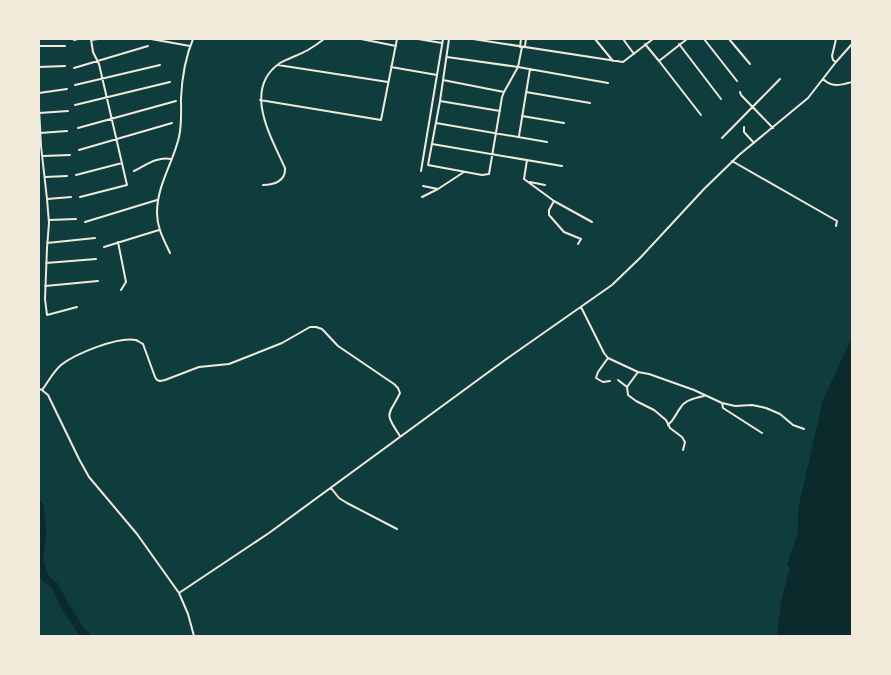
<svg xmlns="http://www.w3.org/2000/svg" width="891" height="675" font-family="'Libre Baskerville',serif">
  <rect width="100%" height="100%" fill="#0f3d3e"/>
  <!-- water -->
  <path fill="#0a2a2b" d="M 852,337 L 852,636 L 777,636 L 781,602 L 790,568 L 787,565 L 798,533 L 798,509 L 823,400 Z"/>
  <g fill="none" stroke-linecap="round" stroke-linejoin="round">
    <!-- river -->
    <path stroke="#0a2a2b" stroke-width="8" d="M 39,505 C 43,525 43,537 39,557
      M 39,560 L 45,578 L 55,586 L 65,606 L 82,632 L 87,636"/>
    <!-- minor -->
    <path stroke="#f1e9da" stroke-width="2" d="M 151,39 L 190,46
      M 361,39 L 396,46
      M 418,39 L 442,43
      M 449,39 L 440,101 L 500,111
      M 473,39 L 623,62 L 653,39
      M 595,39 L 613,61
      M 623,39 L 634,54
      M 704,39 L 737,81
      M 729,39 L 750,64
      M 74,40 L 78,39
      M 91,40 L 98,39
      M 645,44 L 659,61 L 687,39
      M 679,44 L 721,99
      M 39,46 L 65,46
      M 525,46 L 526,39
      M 520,47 L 521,39
      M 522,47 L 518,67 L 608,83
      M 659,61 L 701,115
      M 836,62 L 833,60 L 832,56 L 836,39
      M 278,65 L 388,82
      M 39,67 L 65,66
      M 391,67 L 437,75
      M 74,68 L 148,46
      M 823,79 C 832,88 841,85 852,82
      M 443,80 L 504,92
      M 75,85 L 160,65
      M 526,92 L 590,103
      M 740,92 L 741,95 L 773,128
      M 39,93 L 67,89
      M 260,100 L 381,120 L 397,39
      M 440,101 L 428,165 L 482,175 L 489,174 L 502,97 L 504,92 L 518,67 L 447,57
      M 75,105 L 170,82
      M 39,108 L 41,146 L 47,199 L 49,223 L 47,248 L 45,299 L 47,315 L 77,307
      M 39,113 L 68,111
      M 522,116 L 564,123
      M 436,123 L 547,142
      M 744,127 L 744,132 L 754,143
      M 78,128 L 176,101
      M 40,133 L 67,131
      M 519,136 L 530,69
      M 722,138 L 780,79
      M 432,144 L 562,166
      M 79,150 L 172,123
      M 43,156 L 70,155
      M 527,160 L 524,179 L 554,201 L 592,222
      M 732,161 L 837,221 L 836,226
      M 134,171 C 146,165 158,156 171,159
      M 421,171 L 443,39
      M 76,175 L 122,163
      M 45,177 L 67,176
      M 530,182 L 545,185
      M 263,185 C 274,185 286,181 285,168 C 271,137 242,89 280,63 C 289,58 299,55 308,50 C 313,47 319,43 324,39
      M 423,186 L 438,189
      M 80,197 L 127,185 L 99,64 L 93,52 L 91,39
      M 422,197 L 438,189 L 464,172
      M 47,199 L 71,197
      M 554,201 L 549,210 L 549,215 L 564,232 L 581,239 L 578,244
      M 49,220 L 76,219
      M 85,222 L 157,200
      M 118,242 L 126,282 L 121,290
      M 47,243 L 95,238
      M 104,247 L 159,230
      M 170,253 C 164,240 157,228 157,213 C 157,185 173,163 179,137 C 182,124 181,111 181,98 C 182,78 185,58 193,39
      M 46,263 L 96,259
      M 45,286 L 98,281
      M 581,307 L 604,353 L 608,358 L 638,372 L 649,374 L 694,390 L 722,403 L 735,406 L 752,405 L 766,408 L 780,414 L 793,425 L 804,429
      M 608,358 L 598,372 L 596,378 L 603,382 L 610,381
      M 618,380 L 627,387 L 638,372
      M 627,387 L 628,395 L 636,401 L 654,410 L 666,420 L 670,428 L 682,437 L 685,442 L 683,450
      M 39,389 L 42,390 L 48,395 L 79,459 L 89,477 L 137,534 L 179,593 L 188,614 L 194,636
      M 42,390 C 48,382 53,372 61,365 C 75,354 118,336 136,340 C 138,341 141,343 143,344 L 155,377 L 157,380 L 160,381 L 165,380 L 199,367 L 229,364 L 282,343 L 310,327 L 316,327 L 322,329 L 338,346 L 394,384 L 398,388 L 400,393 C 389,416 383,411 400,436
      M 722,403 L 723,408 L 762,433
      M 668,425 C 675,419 676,413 681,407 C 685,400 696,398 704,396
      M 331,488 L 339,498 L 347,503 L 397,529
      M 179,593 L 269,533 L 505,360 L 612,285 L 641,257 L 704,189 L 739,155 L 808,98 L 836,62 L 852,44"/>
  </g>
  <!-- border -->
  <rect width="891" height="675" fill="none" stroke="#f1e9da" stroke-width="80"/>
</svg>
